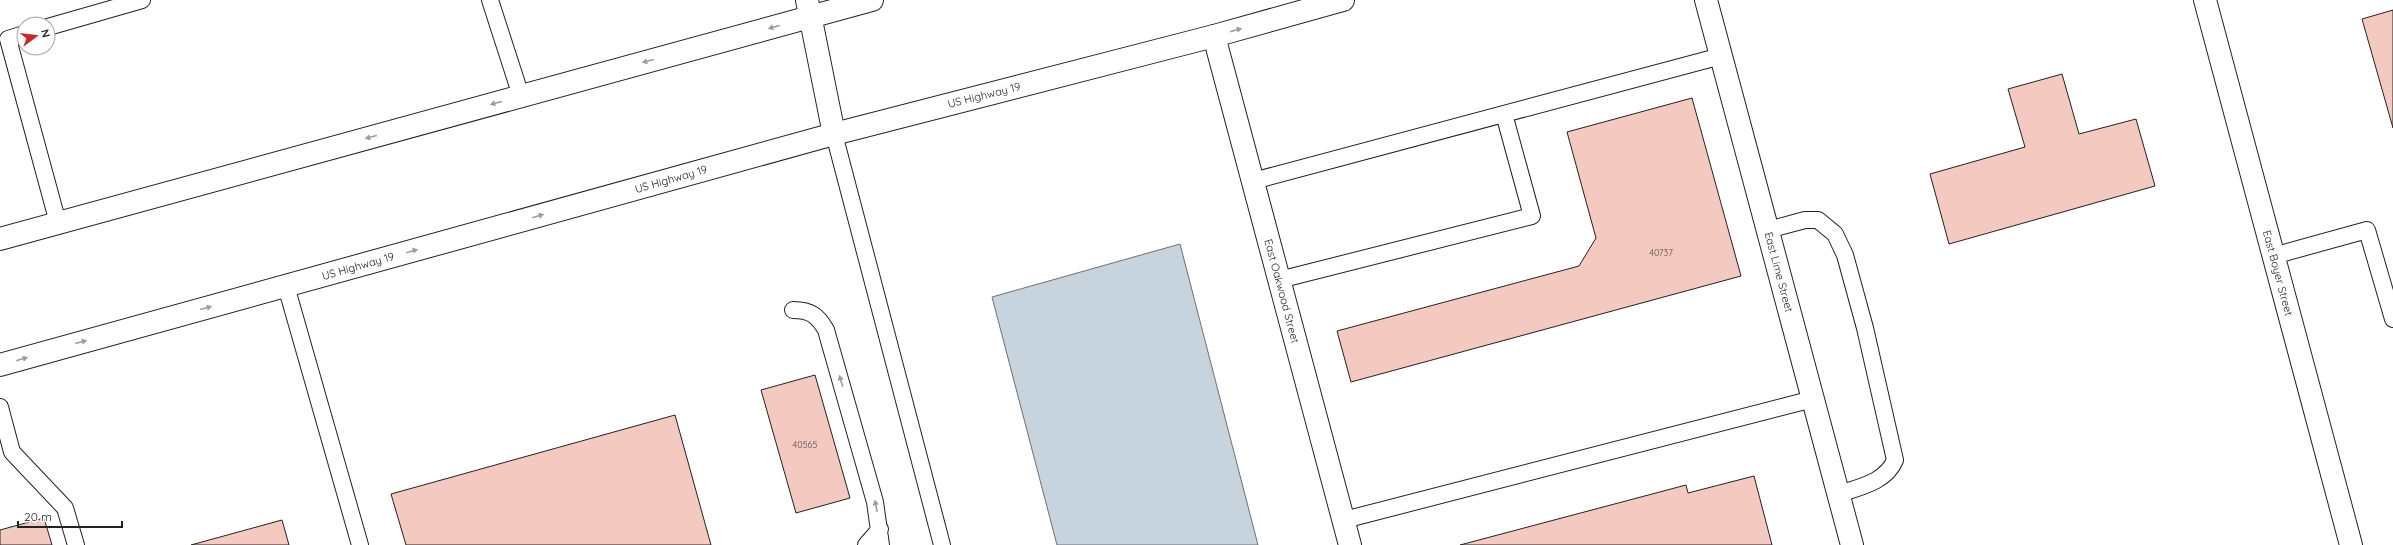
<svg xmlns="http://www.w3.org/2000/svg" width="2393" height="545" font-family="Quicksand,sans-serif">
  <rect width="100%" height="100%" fill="#fff"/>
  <!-- water -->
  <path fill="#c7d3dd" stroke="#6f6f6f" d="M 1180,244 L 1258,545 L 1057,545 L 992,297 Z"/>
  <!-- building -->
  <path fill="#f3c9c0" stroke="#222" d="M 2393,10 L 2393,128 L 2362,19 Z
    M 2062,74 L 2079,134 L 2136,119 L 2155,186 L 1949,244 L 1930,174 L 2025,147 L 2008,89 Z
    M 1692,98 L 1741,276 L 1351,382 L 1337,331 L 1579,266 L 1596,238 L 1567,132 Z
    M 815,375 L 850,498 L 796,513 L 761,390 Z
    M 675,415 L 711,545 L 406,545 L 391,494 Z
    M 1754,476 L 1772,545 L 1460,545 L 1686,485 L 1688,493 Z
    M 44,518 L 52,545 L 0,545 L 0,530 Z
    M 282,520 L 289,545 L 191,545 Z"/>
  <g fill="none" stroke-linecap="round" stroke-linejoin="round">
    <defs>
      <path id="service" d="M 490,0 L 521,96
        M 48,27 L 142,0
        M 24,34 L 8,39 L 58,223
        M 834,134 L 942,545
        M 1253,181 L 1721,56
        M 1768,230 L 1805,220 L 1818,220 L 1835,234 L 1845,255 L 1865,328 L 1895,460 C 1886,482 1860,487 1839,494
        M 2273,256 L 2367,230 L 2393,319
        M 1279,280 L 1532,216 L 1504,114
        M 286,286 L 360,545
        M 793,310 C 811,310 818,316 826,330 L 875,502 L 881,545
        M 0,407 L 12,452 L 65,508 L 76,545
        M 1344,520 L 1813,399
        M 866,545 L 880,529"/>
      <path id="minor" d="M 1706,0 L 1852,545
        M 2205,0 L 2351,545
        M 1214,36 L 1350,545"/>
      <path id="tertiary" d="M 807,0 L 834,134"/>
      <path id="trunk" d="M 0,239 L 872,0
        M 0,365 L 834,134 L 1214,36 L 1343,0"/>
    </defs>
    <!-- service casing -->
    <use href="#service" stroke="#222" stroke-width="18"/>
    <!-- minor casing -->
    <use href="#minor" stroke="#222" stroke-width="24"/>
    <!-- tertiary casing -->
    <use href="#tertiary" stroke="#222" stroke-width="24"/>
    <!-- trunk casing -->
    <use href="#trunk" stroke="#222" stroke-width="24"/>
    <!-- service -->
    <use href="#service" stroke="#fff" stroke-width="16"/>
    <!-- minor -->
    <use href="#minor" stroke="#fff" stroke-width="22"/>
    <!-- tertiary -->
    <use href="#tertiary" stroke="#fff" stroke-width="22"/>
    <!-- trunk -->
    <use href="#trunk" stroke="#fff" stroke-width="22"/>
  </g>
  <!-- one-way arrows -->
  <defs><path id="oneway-solid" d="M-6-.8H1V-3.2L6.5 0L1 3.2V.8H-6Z"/></defs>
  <g fill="#9c9c9c">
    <use href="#oneway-solid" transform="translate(774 27) rotate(165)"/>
    <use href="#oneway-solid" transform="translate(1236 30) rotate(-16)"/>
    <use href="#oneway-solid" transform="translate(648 61) rotate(165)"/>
    <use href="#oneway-solid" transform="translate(496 103) rotate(165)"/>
    <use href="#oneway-solid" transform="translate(371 137) rotate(165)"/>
    <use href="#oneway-solid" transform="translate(538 216) rotate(-16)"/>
    <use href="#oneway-solid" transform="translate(412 251) rotate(-16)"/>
    <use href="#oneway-solid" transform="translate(206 308) rotate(-15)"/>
    <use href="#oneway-solid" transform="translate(81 342) rotate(-15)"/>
    <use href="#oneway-solid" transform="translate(22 359) rotate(-16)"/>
    <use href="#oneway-solid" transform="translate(841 381) rotate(-106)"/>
    <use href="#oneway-solid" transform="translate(876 506) rotate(-101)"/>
  </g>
  <g text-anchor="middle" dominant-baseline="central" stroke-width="3" stroke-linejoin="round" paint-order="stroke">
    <!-- number labels -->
    <g font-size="9" fill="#564c4a">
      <text x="1661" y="252">40737</text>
      <text x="805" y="444">40565</text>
    </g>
    <!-- street labels -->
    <g font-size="11" fill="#222" stroke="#fff">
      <text transform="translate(984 95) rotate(-14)">US Highway 19</text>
      <text transform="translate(671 179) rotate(-16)">US Highway 19</text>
      <text transform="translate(358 266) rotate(-16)">US Highway 19</text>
      <text transform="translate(1779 272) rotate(75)">East Lime Street</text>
      <text transform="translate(2278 273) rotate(75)">East Boyer Street</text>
      <text transform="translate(1282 291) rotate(75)">East Oakwood Street</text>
    </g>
  </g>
  <!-- north arrow -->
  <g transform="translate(36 36) rotate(75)"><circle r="19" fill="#ffffff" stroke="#a7a7a7"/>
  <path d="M0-3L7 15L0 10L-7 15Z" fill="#c62828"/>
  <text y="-6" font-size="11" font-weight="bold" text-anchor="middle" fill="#222222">N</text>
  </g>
  <!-- scale -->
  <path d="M18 521v6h104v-6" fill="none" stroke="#222222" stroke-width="2"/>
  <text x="24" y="521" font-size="12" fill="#222222" stroke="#ffffff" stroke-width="3" paint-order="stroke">20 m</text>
</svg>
